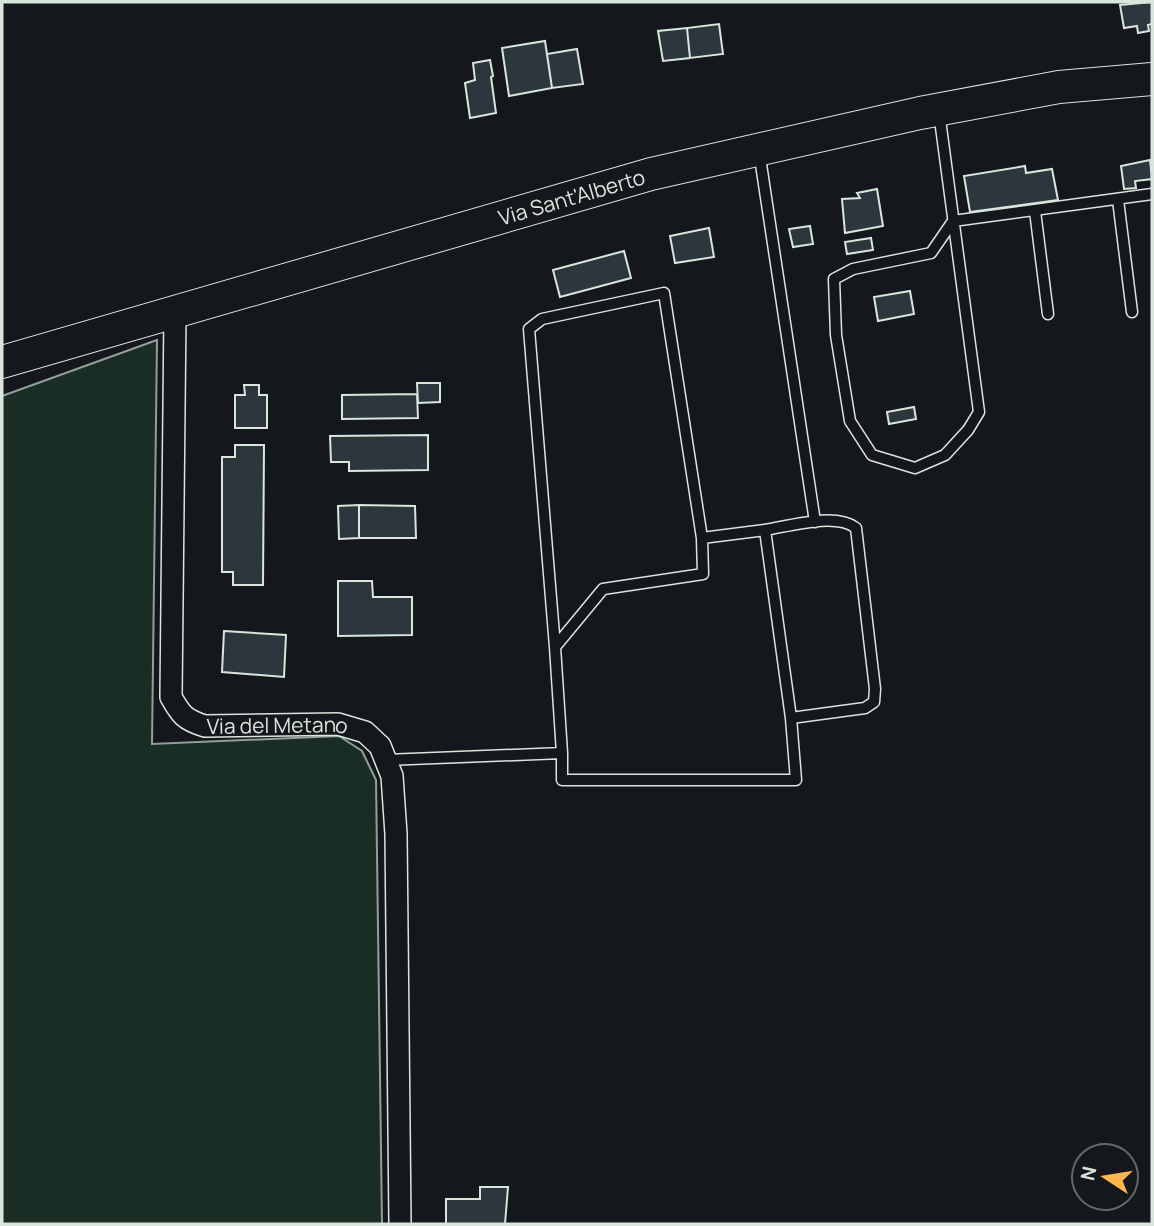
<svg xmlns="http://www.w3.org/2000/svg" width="1154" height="1226" font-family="Manrope,sans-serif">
  <rect width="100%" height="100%" fill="#14181c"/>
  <!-- grass -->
  <path fill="#1a2d24" stroke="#939e99" stroke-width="2" d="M 157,340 L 152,744 L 339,736 L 362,751 L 376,780 L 382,1224 L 2,1224 L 2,396 Z"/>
  <!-- building -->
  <path fill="#2c363c" stroke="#d8e6dc" stroke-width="2" d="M 1152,2 L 1152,24 L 1148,25 L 1149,31 L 1138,33 L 1137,26 L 1124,28 L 1120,5 Z
    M 719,24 L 723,54 L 690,58 L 687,28 Z
    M 687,28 L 690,58 L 663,61 L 658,31 Z
    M 545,41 L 552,88 L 509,96 L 502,48 Z
    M 577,49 L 583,84 L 552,88 L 547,54 Z
    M 490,60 L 493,76 L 491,77 L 496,113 L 470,118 L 465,83 L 475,80 L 473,63 Z
    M 1150,160 L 1152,179 L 1135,181 L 1136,188 L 1124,189 L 1121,166 Z
    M 1025,166 L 1026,173 L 1052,169 L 1058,200 L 970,212 L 964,176 Z
    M 877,189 L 883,226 L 845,233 L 842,199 L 860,198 L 857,193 Z
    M 810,226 L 813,244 L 793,247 L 789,229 Z
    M 709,228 L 714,257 L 675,263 L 670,236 Z
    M 871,238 L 873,250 L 847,254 L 845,242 Z
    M 624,251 L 631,278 L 560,297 L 553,270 Z
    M 910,291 L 914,314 L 878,321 L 874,297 Z
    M 417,383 L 440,383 L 440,402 L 418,403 Z
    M 244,385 L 259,385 L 259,395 L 267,395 L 267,428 L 235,428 L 235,395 L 245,395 Z
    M 417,394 L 418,418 L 342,419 L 342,395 Z
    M 914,407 L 916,419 L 889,424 L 887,412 Z
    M 428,435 L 428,470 L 349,471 L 349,462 L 331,462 L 330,436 Z
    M 235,445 L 264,445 L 263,585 L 233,585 L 233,572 L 222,572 L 222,457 L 235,457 Z
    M 359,505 L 415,506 L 416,538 L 359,538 Z
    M 359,505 L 359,538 L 339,539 L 338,506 Z
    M 338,581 L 372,581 L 373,597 L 412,597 L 412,635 L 338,636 Z
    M 224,631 L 286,635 L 284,677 L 222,672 Z
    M 480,1187 L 508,1187 L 505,1224 L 446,1224 L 446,1199 L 480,1199 Z"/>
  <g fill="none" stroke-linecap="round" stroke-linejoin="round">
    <defs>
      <path id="service" d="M 939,112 L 979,412 L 968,430 L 945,455 L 915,468 L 872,455 L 850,421 L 836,335 L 834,279 L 853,269 L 931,253 L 953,221 L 1152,194
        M 759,151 L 815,522
        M 1118,200 L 1132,312
        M 1035,211 L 1048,314
        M 765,530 C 790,526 836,512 856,528 L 875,689 L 874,702 L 865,708 L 791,718
        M 562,753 L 562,780 L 796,780 L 791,718 L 765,530 L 702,538 L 664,293 L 542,319 L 529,329 L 555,647 L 603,589 L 703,574 L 702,538
        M 385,760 L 562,753 L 555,647"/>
      <g id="minor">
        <path id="s1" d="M 175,312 L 171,697 C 181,715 185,720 205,726 L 338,724 L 365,732 L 380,746 L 392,776 L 396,834 L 400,1224"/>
      </g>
      <g id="secondary">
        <path id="s2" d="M 2,362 L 651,174 L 920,113 L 1059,87 L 1152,79"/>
      </g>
    </defs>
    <!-- service casing -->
    <use href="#service" stroke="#d8e6dc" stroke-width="13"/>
    <!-- minor casing -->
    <use href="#minor" stroke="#d8e6dc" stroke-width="24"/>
    <!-- secondary casing -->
    <use href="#secondary" stroke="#d8e6dc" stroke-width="34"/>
    <!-- service -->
    <use href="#service" stroke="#14181c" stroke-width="10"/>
    <!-- minor -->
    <use href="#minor" stroke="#14181c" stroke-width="21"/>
    <!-- secondary -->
    <use href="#secondary" stroke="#14181c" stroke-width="32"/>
  </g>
  <g text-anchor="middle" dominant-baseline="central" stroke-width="5" stroke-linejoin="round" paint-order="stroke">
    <!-- street labels -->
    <g font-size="21" fill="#d8e6dc" stroke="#14181c">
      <text stroke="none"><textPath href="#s2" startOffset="593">Via Sant'Alberto</textPath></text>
      <text stroke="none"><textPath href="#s1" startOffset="504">Via del Metano</textPath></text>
    </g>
  </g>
  <!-- border -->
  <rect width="1154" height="1226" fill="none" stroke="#d8e6dc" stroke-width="7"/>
  <!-- north arrow -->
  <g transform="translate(1105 1177) rotate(282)"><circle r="33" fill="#14181c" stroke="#626a69" stroke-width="2"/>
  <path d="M0-5L12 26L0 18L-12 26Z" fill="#ffb74d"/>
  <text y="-10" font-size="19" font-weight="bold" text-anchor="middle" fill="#d8e6dc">N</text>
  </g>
</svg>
